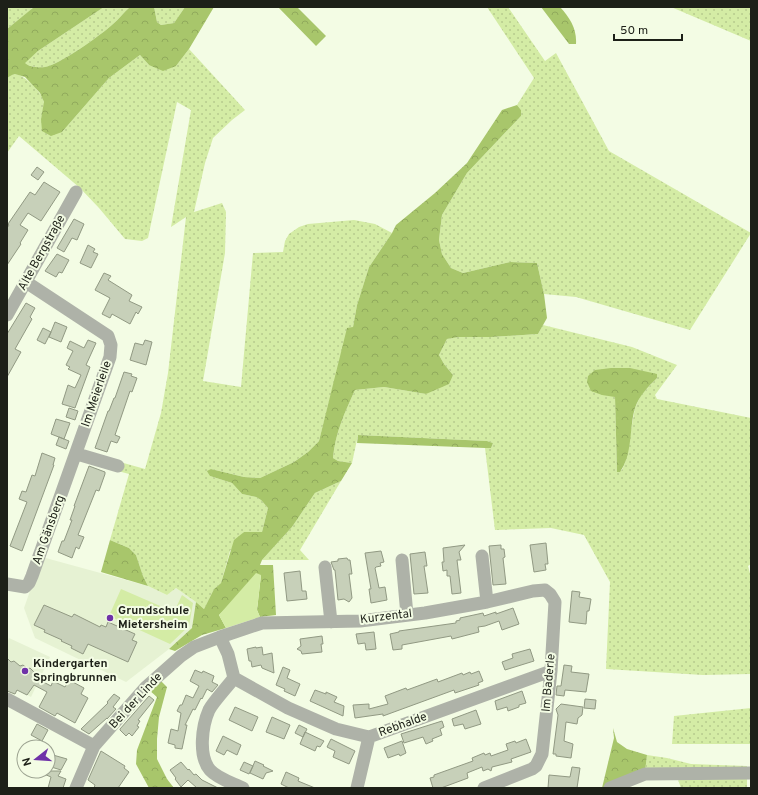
<svg xmlns="http://www.w3.org/2000/svg" width="758" height="795" font-family="Overpass,sans-serif">
  <defs>
    <pattern id="grass-dots" width="8" height="8" patternUnits="userSpaceOnUse"><rect width="8" height="8" fill="#d4eca5"/><path d="M2 2h.1M6 6h.1" fill="none" stroke="#b6ca8d" stroke-width="1.8" stroke-linecap="round"/></pattern>
    <pattern id="forest-crowns" width="20" height="18" patternUnits="userSpaceOnUse"><rect width="20" height="18" fill="#a8c66b"/><path d="M2 6a3 3 0 1 1 6 0M12 15a3 3 0 1 1 6 0" fill="none" stroke="#90aa5c"/></pattern>
  </defs>
  <rect width="100%" height="100%" fill="#f3fce4"/>
  <!-- built -->
  <path fill="#e6f2d3" d="M 42,557 L 148,586 L 167,595 L 176,588 L 196,602 L 192,628 L 169,649 L 126,682 L 35,638 L 24,608 Z
    M 9,638 L 50,657 L 31,697 L 17,690 L 14,695 L 7,691 L 7,643 Z"/>
  <!-- grass -->
  <path fill="url(#grass-dots)" fill-rule="evenodd" d="M 7,7 L 31,7 L 32,9 L 7,29 Z
    M 104,7 L 130,7 C 124,12 119,19 113,24 C 101,35 59,65 45,67 C 39,68 30,67 24,63 L 38,51 Z
    M 154,7 L 185,7 L 174,23 L 161,25 L 157,22 Z
    M 487,7 L 508,7 L 545,61 L 556,53 L 609,151 L 751,233 L 690,330 L 576,297 L 544,294 L 537,263 L 510,262 L 463,273 L 451,268 L 442,254 L 439,240 L 442,215 L 467,173 L 521,116 L 521,110 L 517,105 L 534,78 Z
    M 671,7 L 751,7 L 751,41 Z
    M 189,49 L 245,110 L 232,120 L 213,138 L 205,163 L 194,212 L 222,203 L 226,212 L 225,253 L 203,381 L 241,387 L 253,253 L 283,252 L 285,241 L 289,234 L 299,227 L 308,224 L 354,220 L 375,224 L 392,233 L 369,267 L 357,305 L 353,327 L 329,402 L 319,441 L 308,452 L 294,462 L 260,478 L 244,477 L 211,469 L 210,476 L 232,483 L 242,494 L 256,497 L 261,500 L 268,508 L 262,532 L 244,532 L 230,551 L 221,583 L 214,589 L 204,609 L 196,602 L 176,588 L 167,595 L 148,586 L 143,576 L 136,555 L 129,548 L 110,540 L 129,474 L 118,471 L 120,462 L 145,469 L 161,413 L 168,373 L 186,217 L 171,227 L 191,110 L 177,102 L 148,238 L 142,241 L 125,239 L 99,208 L 80,188 L 19,136 L 7,153 L 7,78 C 10,76 12,74 16,74 C 24,75 44,94 44,103 C 45,107 42,114 41,119 L 62,132 L 109,78 L 140,55 L 149,65 L 176,66 Z
    M 543,325 L 632,347 L 677,365 L 655,395 L 657,399 L 751,418 L 751,564 L 748,566 L 751,577 L 751,674 L 703,675 L 606,669 L 610,582 L 584,535 L 551,528 L 495,530 L 485,448 L 491,448 L 493,443 L 487,441 L 358,435 L 352,463 L 338,461 L 333,458 C 335,433 345,412 355,390 L 384,387 L 426,394 L 453,375 L 444,364 L 439,355 L 447,339 L 459,337 L 491,337 L 538,334 ZM 657,378 L 641,395 L 635,408 L 625,463 L 622,470 L 617,472 L 615,397 Z
    M 341,481 L 300,550 L 309,560 L 262,560 L 292,527 L 315,493 Z
    M 751,708 L 751,744 L 672,744 L 674,716 Z
    M 647,755 L 667,758 L 691,764 L 747,766 L 747,788 L 681,788 L 677,777 L 645,772 Z"/>
  <!-- forest -->
  <path fill="url(#forest-crowns)" d="M 34,7 L 104,7 L 38,51 L 25,63 C 29,67 39,68 45,67 C 59,65 101,35 113,24 C 119,19 124,12 130,7 L 154,7 L 157,22 L 161,25 L 174,23 L 185,7 L 214,7 L 189,49 L 176,66 L 163,71 L 149,65 L 140,55 L 109,78 L 62,132 L 51,136 L 42,131 L 41,119 L 44,102 L 40,93 L 25,77 L 15,74 L 12,75 L 7,78 L 7,29 Z
    M 278,7 L 297,7 L 326,36 L 316,46 Z
    M 541,7 L 560,7 C 570,18 577,29 576,44 L 569,44 Z
    M 517,105 L 521,110 L 521,116 L 467,173 L 442,215 L 439,240 L 442,254 L 451,268 L 463,273 L 510,262 L 537,263 L 544,294 L 547,318 L 538,334 L 491,337 L 459,337 L 447,339 L 439,355 L 444,364 L 453,375 L 449,384 L 426,394 L 384,387 L 355,390 C 345,412 335,433 333,458 L 338,461 L 352,463 L 341,481 L 315,493 L 292,527 L 262,560 L 260,565 L 273,565 L 276,615 L 260,617 L 257,610 L 261,575 L 219,615 L 226,628 L 202,635 L 175,651 L 169,649 L 192,628 L 196,602 L 204,609 L 214,589 L 221,583 L 234,540 L 244,532 L 262,532 L 268,508 L 261,500 L 256,497 L 242,494 L 232,483 L 210,476 L 207,471 L 211,469 L 244,477 L 260,478 L 294,462 L 308,452 L 319,441 L 347,328 L 353,327 L 357,305 L 369,267 L 392,233 L 396,225 L 435,193 L 467,163 L 502,110 Z
    M 611,368 L 630,368 L 657,374 L 657,378 C 648,387 639,396 635,408 C 629,428 633,454 620,472 L 617,472 L 615,397 L 602,395 L 591,391 L 587,382 L 588,376 L 595,370 Z
    M 358,435 L 487,441 L 493,443 L 491,448 L 485,448 L 357,443 Z
    M 110,540 L 129,548 L 136,555 L 143,576 L 148,586 L 101,572 Z
    M 160,680 L 167,687 L 159,717 L 157,739 L 157,759 L 167,779 L 174,788 L 149,788 L 136,764 L 137,750 L 157,697 L 149,690 Z
    M 613,728 L 617,742 L 627,749 L 647,755 L 645,772 L 605,788 L 602,788 L 614,738 Z"/>
  <!-- park -->
  <path fill="#d4eca5" d="M 256,573 L 261,575 L 257,610 L 260,617 L 226,628 L 219,615 Z
    M 121,589 L 174,612 L 182,595 L 193,603 L 189,626 L 170,644 L 109,616 Z"/>
  <!-- building -->
  <path fill="#c7d0b9" stroke="#919983" d="M 37,167 L 44,172 L 38,180 L 31,175 Z
    M 44,182 L 60,192 L 41,221 L 28,213 L 20,225 L 28,230 L 20,243 L 21,244 L 7,265 L 7,228 L 9,225 L 8,224 L 30,192 L 35,195 Z
    M 74,219 L 84,224 L 77,240 L 72,238 L 64,252 L 57,248 Z
    M 88,245 L 95,249 L 93,252 L 98,254 L 91,268 L 80,263 Z
    M 57,254 L 69,260 L 62,273 L 59,272 L 56,277 L 45,271 Z
    M 104,273 L 111,276 L 108,280 L 132,295 L 129,301 L 142,307 L 138,314 L 136,312 L 130,324 L 112,314 L 110,318 L 102,314 L 110,298 L 95,290 Z
    M 26,303 L 35,308 L 30,317 L 32,319 L 15,349 L 21,352 L 7,377 L 7,334 Z
    M 55,322 L 67,327 L 61,342 L 49,337 Z
    M 43,328 L 51,332 L 45,344 L 37,340 Z
    M 88,340 L 96,343 L 86,365 L 90,367 L 75,408 L 62,404 L 68,385 L 75,388 L 81,375 L 68,369 L 70,367 L 66,365 L 73,351 L 67,348 L 70,341 L 84,348 Z
    M 145,340 L 152,342 L 146,365 L 130,360 L 135,343 L 143,345 Z
    M 124,372 L 132,374 L 131,376 L 137,378 L 132,392 L 130,391 L 115,435 L 120,437 L 117,443 L 111,441 L 107,452 L 95,448 L 108,411 L 109,411 L 114,398 L 115,398 Z
    M 69,408 L 78,411 L 75,420 L 66,417 Z
    M 56,419 L 70,423 L 64,439 L 51,434 Z
    M 59,437 L 69,441 L 66,449 L 56,445 Z
    M 42,453 L 55,458 L 53,465 L 54,465 L 22,551 L 10,546 L 27,502 L 19,499 L 22,491 L 26,492 L 32,475 L 35,476 Z
    M 89,466 L 105,472 L 105,474 L 99,491 L 96,490 L 78,535 L 84,537 L 79,549 L 76,547 L 72,558 L 58,552 L 62,541 L 64,541 L 72,520 L 70,520 L 75,506 L 74,506 Z
    M 546,543 L 548,564 L 545,564 L 546,570 L 534,572 L 530,545 Z
    M 465,545 L 459,552 L 461,560 L 457,560 L 461,593 L 452,594 L 450,576 L 447,576 L 447,570 L 443,571 L 442,562 L 444,562 L 443,548 Z
    M 501,545 L 501,549 L 504,549 L 505,557 L 503,558 L 506,584 L 493,585 L 489,546 Z
    M 381,551 L 384,562 L 380,563 L 381,566 L 376,567 L 375,568 L 379,588 L 385,587 L 387,600 L 371,603 L 369,589 L 371,589 L 365,553 Z
    M 425,552 L 427,566 L 424,566 L 428,593 L 414,594 L 410,554 Z
    M 347,558 L 348,560 L 350,560 L 352,574 L 349,574 L 352,598 L 349,602 L 344,599 L 338,600 L 335,570 L 334,570 L 331,562 L 338,561 L 338,559 Z
    M 300,571 L 302,591 L 306,591 L 307,599 L 287,601 L 284,573 Z
    M 572,591 L 580,592 L 579,597 L 591,599 L 589,611 L 587,611 L 586,624 L 569,622 Z
    M 44,605 L 72,617 L 74,614 L 100,627 L 101,625 L 106,627 L 108,622 L 135,634 L 132,640 L 137,642 L 128,662 L 88,644 L 83,654 L 71,648 L 72,646 L 61,641 L 62,640 L 44,632 L 45,630 L 34,625 Z
    M 513,608 L 519,624 L 502,630 L 499,621 L 485,626 L 478,627 L 479,632 L 452,639 L 451,636 L 402,645 L 402,649 L 393,650 L 390,634 L 399,632 L 399,631 L 456,623 L 456,621 L 460,620 L 460,618 L 483,613 L 484,616 L 496,612 L 496,614 Z
    M 374,632 L 376,649 L 366,650 L 365,643 L 358,644 L 356,634 Z
    M 322,636 L 323,644 L 321,644 L 322,652 L 302,654 L 301,651 L 297,649 L 301,646 L 300,639 Z
    M 256,647 L 256,648 L 262,647 L 263,655 L 272,653 L 274,673 L 262,668 L 261,665 L 252,667 L 251,661 L 249,661 L 247,649 Z
    M 530,649 L 534,661 L 505,670 L 502,662 L 513,658 L 512,654 Z
    M 7,658 L 11,662 L 14,661 L 20,666 L 23,665 L 28,669 L 30,668 L 37,675 L 34,677 L 51,686 L 53,681 L 65,687 L 69,680 L 84,688 L 81,694 L 88,698 L 75,723 L 57,713 L 55,716 L 39,707 L 47,692 L 34,685 L 27,695 L 17,690 L 15,694 L 7,691 Z
    M 564,665 L 572,666 L 571,672 L 589,674 L 586,692 L 565,690 L 564,696 L 556,695 L 557,686 L 561,686 Z
    M 283,667 L 290,670 L 287,678 L 300,684 L 295,696 L 284,691 L 285,689 L 276,685 Z
    M 195,670 L 202,673 L 203,671 L 214,676 L 212,682 L 218,685 L 212,692 L 207,689 L 202,699 L 201,698 L 195,710 L 193,709 L 185,725 L 187,725 L 182,749 L 175,748 L 175,745 L 168,743 L 171,729 L 178,731 L 181,713 L 177,711 L 180,705 L 182,705 L 186,695 L 193,698 L 199,686 L 190,681 Z
    M 479,671 L 483,681 L 478,683 L 479,685 L 455,693 L 454,690 L 383,716 L 383,714 L 355,718 L 353,705 L 369,704 L 369,709 L 388,704 L 385,696 L 406,688 L 407,690 L 437,679 L 438,682 L 462,673 L 463,675 L 470,672 L 471,674 Z
    M 315,690 L 326,694 L 326,692 L 337,697 L 334,702 L 344,706 L 343,716 L 310,701 Z
    M 522,691 L 526,703 L 519,705 L 519,707 L 508,711 L 507,707 L 497,710 L 495,701 Z
    M 114,694 L 120,698 L 113,707 L 116,709 L 107,719 L 107,718 L 89,734 L 81,729 L 108,703 L 107,702 Z
    M 149,696 L 154,700 L 138,720 L 140,721 L 137,726 L 139,727 L 132,736 L 129,733 L 126,736 L 120,730 L 120,729 Z
    M 585,699 L 596,700 L 595,709 L 584,708 Z
    M 561,704 L 583,707 L 582,715 L 578,718 L 577,724 L 566,722 L 564,741 L 573,744 L 571,758 L 556,756 L 556,754 L 553,754 L 558,715 L 556,709 Z
    M 235,707 L 258,717 L 252,731 L 229,720 Z
    M 476,710 L 481,724 L 465,729 L 463,724 L 454,726 L 452,719 Z
    M 272,717 L 290,725 L 284,739 L 266,732 Z
    M 442,721 L 444,727 L 440,729 L 442,735 L 432,739 L 433,741 L 426,744 L 423,737 L 404,743 L 401,734 Z
    M 37,724 L 48,730 L 42,741 L 31,735 Z
    M 299,725 L 307,729 L 303,737 L 295,733 Z
    M 305,732 L 324,741 L 320,747 L 317,746 L 315,751 L 300,744 Z
    M 223,736 L 241,745 L 237,755 L 227,750 L 224,755 L 216,751 Z
    M 331,739 L 355,751 L 349,764 L 333,757 L 335,751 L 327,747 Z
    M 526,739 L 531,752 L 511,759 L 512,762 L 492,767 L 491,771 L 488,769 L 483,771 L 482,767 L 467,773 L 468,778 L 441,788 L 433,788 L 430,778 L 434,777 L 434,775 L 473,761 L 472,758 L 484,753 L 485,755 L 490,753 L 491,756 L 508,750 L 506,744 L 515,741 L 516,743 Z
    M 402,741 L 406,753 L 400,756 L 399,754 L 388,758 L 384,748 Z
    M 101,751 L 125,766 L 124,768 L 129,772 L 118,788 L 94,788 L 95,785 L 88,780 Z
    M 53,755 L 67,759 L 61,770 L 48,766 Z
    M 255,761 L 264,765 L 263,766 L 273,771 L 266,773 L 263,779 L 250,773 Z
    M 181,762 L 188,770 L 189,769 L 194,775 L 196,774 L 202,780 L 218,788 L 197,788 L 188,780 L 181,787 L 175,779 L 176,778 L 170,770 Z
    M 244,762 L 253,766 L 249,774 L 240,770 Z
    M 572,767 L 580,768 L 577,788 L 548,788 L 549,775 L 570,777 Z
    M 37,771 L 61,771 L 58,776 L 66,779 L 63,788 L 48,788 L 51,777 Z
    M 286,772 L 299,778 L 298,781 L 315,788 L 289,788 L 281,784 Z"/>
  <g fill="none" stroke-linecap="round" stroke-linejoin="round">
    <!-- minor -->
    <path stroke="#aeb2a8" stroke-width="13" d="M 7,315 L 76,192
      M 77,454 L 118,466
      M 482,556 L 487,602
      M 402,560 L 407,615
      M 325,567 L 331,622
      M 7,584 L 25,587 L 29,583 L 32,576 L 110,357 L 111,345 L 108,336 L 26,282
      M 220,637 L 228,654 L 234,678 L 288,708 L 336,729 L 369,737 L 551,671
      M 234,678 C 228,686 213,702 209,710 C 202,726 198,756 210,770 C 218,779 233,783 243,788
      M 7,699 L 94,746
      M 76,788 L 94,746 L 146,687 L 181,656 L 194,647 L 220,637 L 262,623 L 360,621 L 425,613 L 487,602 L 533,591 L 545,590 L 550,594 L 555,602 L 551,671 L 542,754 L 536,766 L 532,769 L 484,788
      M 357,788 L 369,737
      M 610,788 L 645,774 L 751,773"/>
  </g>
  <!-- markers -->
  <g fill="#6f32a8" stroke="#f3fce4" stroke-width="1.5">
    <circle cx="110" cy="618" r="4"/>
    <circle cx="25" cy="671" r="4"/>
  </g>
  <g text-anchor="middle" dominant-baseline="central" stroke-width="4" stroke-linejoin="round" paint-order="stroke">
    <!-- street labels -->
    <g font-size="12" fill="#1d2018" stroke="#f3fce4">
      <text transform="translate(42 253) rotate(-61)">Alte Bergstraße</text>
      <text transform="translate(97 394) rotate(-71)">Im Meierleile</text>
      <text transform="translate(49 530) rotate(-70)">Am Gänsberg</text>
      <text transform="translate(386 617) rotate(-7)">Kurzental</text>
      <text transform="translate(549 683) rotate(-85)">Im Baderle</text>
      <text transform="translate(136 701) rotate(-47)">Bei der Linde</text>
      <text transform="translate(403 725) rotate(-20)">Rebhalde</text>
    </g>
    <!-- poi labels -->
    <g font-size="12" font-weight="bold" fill="#1d2018" stroke="#f3fce4" text-anchor="start">
      <text x="118" y="611">Grundschule<tspan x="118" dy="14">Mietersheim</tspan></text>
      <text x="33" y="664">Kindergarten<tspan x="33" dy="14">Springbrunnen</tspan></text>
    </g>
  </g>
  <!-- border -->
  <rect width="758" height="795" fill="none" stroke="#1d2018" stroke-width="16"/>
  <!-- north arrow -->
  <g transform="translate(36 759) rotate(253)"><circle r="19" fill="#f3fce4" stroke="#9da492"/>
  <path d="M0-3L7 15L0 10L-7 15Z" fill="#6f32a8"/>
  <text y="-6" font-size="11" font-weight="bold" text-anchor="middle" fill="#1d2018">N</text>
  </g>
  <!-- scale -->
  <path d="M614 34v6h68v-6" fill="none" stroke="#1d2018" stroke-width="2"/>
  <text x="620" y="34" font-size="12" fill="#1d2018" stroke="#f3fce4" stroke-width="3" paint-order="stroke">50 m</text>
</svg>
